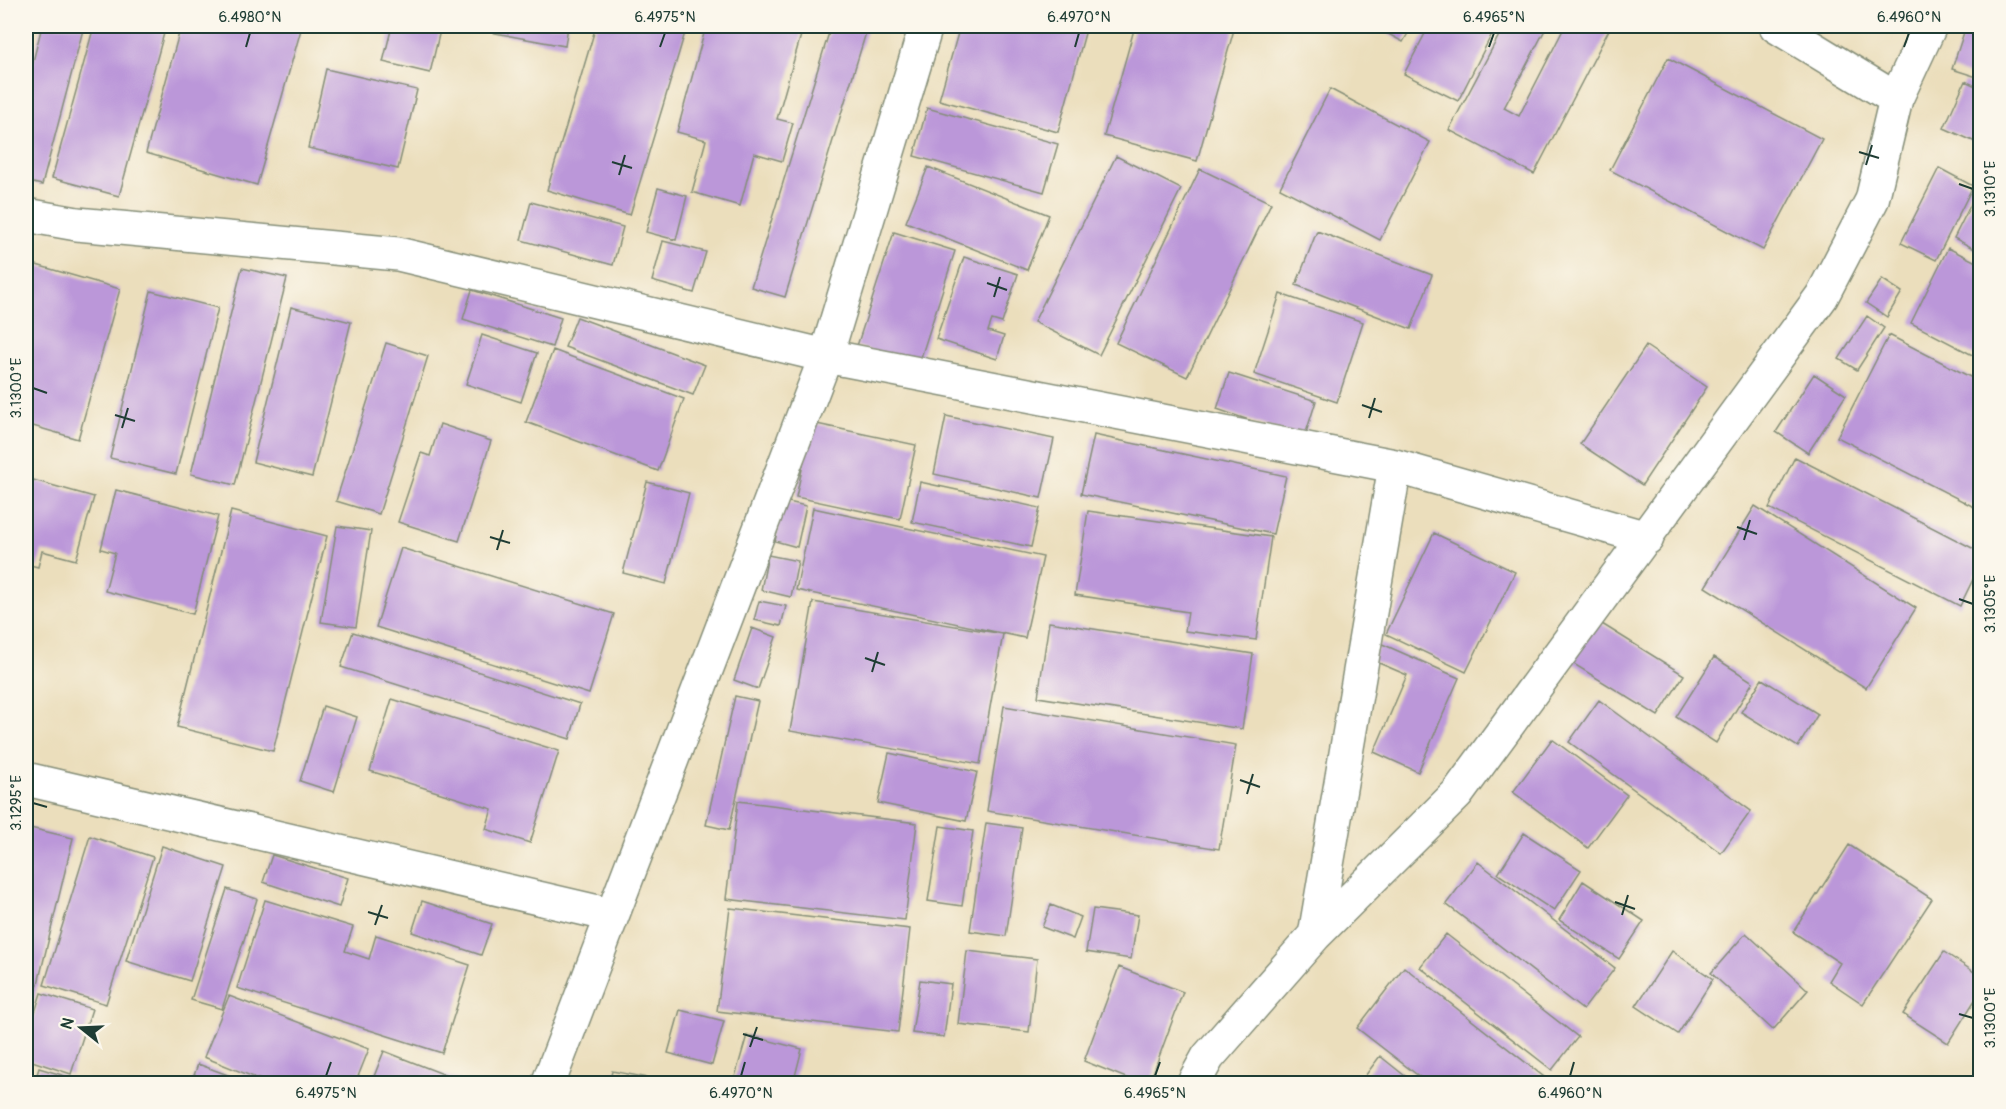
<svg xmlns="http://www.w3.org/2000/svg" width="2006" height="1109" font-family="Pangolin,sans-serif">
  <rect width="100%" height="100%" fill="#fbf7ec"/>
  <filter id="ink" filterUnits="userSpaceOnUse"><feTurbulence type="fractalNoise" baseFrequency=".0167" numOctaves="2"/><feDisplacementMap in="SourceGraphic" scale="12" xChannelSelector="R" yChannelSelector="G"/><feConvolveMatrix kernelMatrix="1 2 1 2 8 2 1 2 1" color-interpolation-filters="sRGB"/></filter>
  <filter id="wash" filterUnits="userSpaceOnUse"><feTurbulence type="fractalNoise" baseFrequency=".008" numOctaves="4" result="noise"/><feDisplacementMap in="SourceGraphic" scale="24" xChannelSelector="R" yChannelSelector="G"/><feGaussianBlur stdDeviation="1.35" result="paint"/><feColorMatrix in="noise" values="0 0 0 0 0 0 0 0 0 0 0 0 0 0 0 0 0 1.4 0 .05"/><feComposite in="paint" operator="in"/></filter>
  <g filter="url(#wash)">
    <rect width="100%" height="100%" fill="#ebdebc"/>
    <g id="blocks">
      <!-- building -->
      <path fill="#bb97d9" d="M 42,26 L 84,26 L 42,185 L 29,182 L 26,194 L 26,89 Z
        M 94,26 L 166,26 L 119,196 L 52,178 Z
        M 181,26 L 302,26 L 257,185 L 146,153 Z
        M 392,26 L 441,26 L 430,73 L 383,62 Z
        M 485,26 L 568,26 L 565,46 L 484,31 Z
        M 596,26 L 687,26 L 630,215 L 547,190 Z
        M 706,26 L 795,26 L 803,28 L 777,119 L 793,123 L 782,161 L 754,153 L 740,206 L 692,192 L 706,140 L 677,132 Z
        M 831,26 L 868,26 L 785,297 L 751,287 Z
        M 960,26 L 1087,26 L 1058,132 L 939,100 Z
        M 1135,26 L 1235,26 L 1197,161 L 1104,136 Z
        M 1374,26 L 1412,26 L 1403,42 Z
        M 1429,26 L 1496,26 L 1458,101 L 1404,74 Z
        M 1504,26 L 1547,26 L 1504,108 L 1519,116 L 1565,26 L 1611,26 L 1534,174 L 1449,130 Z
        M 1966,26 L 1980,26 L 1980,78 L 1952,69 Z
        M 1668,58 L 1822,139 L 1763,250 L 1610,170 Z
        M 326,69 L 417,90 L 398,169 L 308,148 Z
        M 1965,81 L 1980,88 L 1980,144 L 1944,128 Z
        M 1330,89 L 1430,142 L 1380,240 L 1280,188 Z
        M 927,108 L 1058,144 L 1044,192 L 914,156 Z
        M 1116,156 L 1181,189 L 1099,355 L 1034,322 Z
        M 928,167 L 1049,215 L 1027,270 L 906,222 Z
        M 1939,168 L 1973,186 L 1936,260 L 1901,243 Z
        M 1200,169 L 1271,203 L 1187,377 L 1116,343 Z
        M 1980,186 L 1980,252 L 1954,238 Z
        M 658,188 L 687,196 L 676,240 L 646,232 Z
        M 531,202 L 623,227 L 613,265 L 521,240 Z
        M 1317,231 L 1432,275 L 1411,329 L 1296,285 Z
        M 894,232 L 955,251 L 918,367 L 857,346 Z
        M 663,241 L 706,252 L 694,293 L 652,281 Z
        M 1948,248 L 1976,262 L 1980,253 L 1980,359 L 1911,323 Z
        M 964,257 L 1018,274 L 1002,323 L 992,320 L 988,331 L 1004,336 L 997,359 L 936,339 Z
        M 26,262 L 120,289 L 78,439 L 26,424 Z
        M 242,268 L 287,278 L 235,485 L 191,474 Z
        M 1882,279 L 1902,292 L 1887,317 L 1866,303 Z
        M 472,290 L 561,318 L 552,347 L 463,319 Z
        M 151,291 L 218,308 L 176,474 L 110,458 Z
        M 1280,294 L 1363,322 L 1337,402 L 1254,374 Z
        M 291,307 L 351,322 L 312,477 L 253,462 Z
        M 1867,316 L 1884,328 L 1857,370 L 1839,359 Z
        M 577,317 L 705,365 L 693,395 L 565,347 Z
        M 482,335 L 537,353 L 521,402 L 466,384 Z
        M 1889,335 L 1980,382 L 1980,498 L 1976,508 L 1837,437 Z
        M 386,343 L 428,356 L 379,514 L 336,501 Z
        M 1646,346 L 1707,387 L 1642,485 L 1580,444 Z
        M 553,350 L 684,399 L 658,471 L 526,422 Z
        M 1229,373 L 1316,401 L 1304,439 L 1217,409 Z
        M 1814,374 L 1846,395 L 1808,453 L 1776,432 Z
        M 946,416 L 1054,439 L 1041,498 L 934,474 Z
        M 812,423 L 916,445 L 900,519 L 796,497 Z
        M 440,424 L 491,441 L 459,541 L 398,522 L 421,453 L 430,456 Z
        M 1094,435 L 1286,476 L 1273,534 L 1081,494 Z
        M 1795,457 L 1980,552 L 1980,565 L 1960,606 L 1769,508 Z
        M 26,478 L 94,497 L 76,560 L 42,551 L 38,567 L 26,564 Z
        M 647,482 L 689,493 L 666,584 L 623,573 Z
        M 920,482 L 1040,508 L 1031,547 L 912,522 Z
        M 116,490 L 218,516 L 193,614 L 105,591 L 115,553 L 101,549 Z
        M 784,501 L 806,506 L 797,547 L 775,541 Z
        M 1755,506 L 1916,608 L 1866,688 L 1705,587 Z
        M 813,508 L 1043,557 L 1025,638 L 796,590 Z
        M 231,511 L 327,536 L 273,751 L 177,727 Z
        M 1088,511 L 1271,537 L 1256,640 L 1185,631 L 1188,612 L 1075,595 Z
        M 337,526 L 371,531 L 356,627 L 321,622 Z
        M 1434,533 L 1515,572 L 1466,672 L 1386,634 Z
        M 401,548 L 614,614 L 589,694 L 376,627 Z
        M 768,555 L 798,561 L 791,597 L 761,590 Z
        M 759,601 L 786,606 L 781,626 L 754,620 Z
        M 813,602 L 1003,634 L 980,764 L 790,731 Z
        M 1594,619 L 1684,675 L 1658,716 L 1569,661 Z
        M 1049,622 L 1253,654 L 1242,729 L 1038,697 Z
        M 752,628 L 776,637 L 758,689 L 734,680 Z
        M 353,632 L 580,704 L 570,739 L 341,667 Z
        M 1380,643 L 1459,678 L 1418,772 L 1374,752 L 1407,675 L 1372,660 Z
        M 1714,657 L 1753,682 L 1716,743 L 1676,717 Z
        M 1762,679 L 1818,714 L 1798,747 L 1741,712 Z
        M 735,696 L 758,701 L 729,830 L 706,825 Z
        M 392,699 L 559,751 L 530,843 L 486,829 L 492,809 L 370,771 Z
        M 1599,700 L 1751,811 L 1721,853 L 1569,742 Z
        M 323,706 L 357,717 L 334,792 L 300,781 Z
        M 1004,706 L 1236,745 L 1219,849 L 987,811 Z
        M 1552,739 L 1627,795 L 1588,848 L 1513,792 Z
        M 889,753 L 977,772 L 966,821 L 878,803 Z
        M 738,801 L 917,823 L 905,920 L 726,899 Z
        M 986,823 L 1022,828 L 1006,936 L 970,931 Z
        M 940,826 L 973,831 L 962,906 L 928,901 Z
        M 26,827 L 73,838 L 30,1017 L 26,1016 Z
        M 1524,833 L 1581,870 L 1554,911 L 1498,874 Z
        M 90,836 L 153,857 L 106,1004 L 44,985 Z
        M 1849,845 L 1932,899 L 1863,1004 L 1829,981 L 1840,963 L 1793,932 Z
        M 162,846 L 226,867 L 190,981 L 126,961 Z
        M 272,855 L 348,878 L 339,907 L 263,882 Z
        M 1478,862 L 1615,968 L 1583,1010 L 1446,904 Z
        M 1583,881 L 1644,921 L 1619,959 L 1559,920 Z
        M 227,889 L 257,899 L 222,1009 L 191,1000 Z
        M 265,900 L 353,927 L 345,951 L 369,959 L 376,935 L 470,965 L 442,1053 L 237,988 Z
        M 422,901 L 492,924 L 481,955 L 412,932 Z
        M 1051,905 L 1081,917 L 1073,939 L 1042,927 Z
        M 730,908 L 910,929 L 898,1032 L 717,1011 Z
        M 1093,909 L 1138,915 L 1131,959 L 1086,952 Z
        M 1746,933 L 1808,990 L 1773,1030 L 1711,973 Z
        M 1446,934 L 1578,1037 L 1552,1070 L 1420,967 Z
        M 967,951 L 1037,959 L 1029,1032 L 958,1024 Z
        M 1672,951 L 1713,979 L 1678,1034 L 1636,1006 Z
        M 1944,952 L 1980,976 L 1980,992 L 1948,1043 L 1903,1014 Z
        M 1119,967 L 1183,992 L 1149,1084 L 1141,1084 L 1084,1061 Z
        M 1404,967 L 1553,1084 L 1429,1084 L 1357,1028 Z
        M 920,980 L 951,984 L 944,1037 L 912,1033 Z
        M 41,993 L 92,1009 L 71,1074 L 26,1059 L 26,1041 Z
        M 229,996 L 369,1049 L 355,1084 L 271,1084 L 204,1057 Z
        M 680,1010 L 724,1021 L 712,1065 L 668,1053 Z
        M 747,1035 L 802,1049 L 793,1084 L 733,1084 Z
        M 384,1051 L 466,1083 L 466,1084 L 371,1084 Z
        M 1380,1056 L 1415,1084 L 1359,1084 Z
        M 198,1064 L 244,1081 L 243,1084 L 191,1084 Z
        M 39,1068 L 88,1083 L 88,1084 L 34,1084 Z
        M 612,1071 L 670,1082 L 670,1084 L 609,1084 Z"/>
    </g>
  </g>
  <g filter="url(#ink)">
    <use href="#blocks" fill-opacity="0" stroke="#858e78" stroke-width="1.5"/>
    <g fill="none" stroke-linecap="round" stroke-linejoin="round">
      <defs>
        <path id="minor" d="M 1776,26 L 1896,99
          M 26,215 L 77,224 L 398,254 L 826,356 L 1395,466 L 1647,538
          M 26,779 L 611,915
          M 1315,935 L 1395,466
          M 548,1084 L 826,356 L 926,26
          M 1193,1084 L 1208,1057 L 1315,935 L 1457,794 L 1822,296 L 1872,200 L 1896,99 L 1930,26"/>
      </defs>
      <!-- minor casing -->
      <use href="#minor" stroke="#858e78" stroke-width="36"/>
      <!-- minor -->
      <use href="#minor" stroke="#fff" stroke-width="33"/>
    </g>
  </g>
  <!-- ticks -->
  <path fill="none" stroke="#1f3d34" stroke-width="2" d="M 246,47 L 250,33M 660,47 L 665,33M 1075,47 L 1079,33M 1489,47 L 1494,33M 1904,47 L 1909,33M 1859,152 L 1879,158M 612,162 L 632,168M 1866,165 L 1872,145M 619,175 L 625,155M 1959,184 L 1973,189M 987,283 L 1007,290M 994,297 L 1000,277M 33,388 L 47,393M 1362,405 L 1382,412M 115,415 L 135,421M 1369,418 L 1375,398M 122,428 L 128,408M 1737,527 L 1757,534M 490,537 L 510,543M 1744,540 L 1750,520M 497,550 L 503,530M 1959,599 L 1973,604M 865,658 L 885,665M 872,672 L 878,652M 1240,780 L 1260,787M 1247,794 L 1253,774M 33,803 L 47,807M 1615,902 L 1635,909M 368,912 L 388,918M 1622,915 L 1628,895M 375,925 L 382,905M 1959,1014 L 1973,1018M 743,1034 L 763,1040M 750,1047 L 757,1027M 326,1076 L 331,1062M 741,1076 L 745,1062M 1155,1076 L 1160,1062M 1570,1076 L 1574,1062"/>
  <!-- margin -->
  <rect width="2006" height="1109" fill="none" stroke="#fbf7ec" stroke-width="66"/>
  <!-- north arrow -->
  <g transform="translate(81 1028) rotate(288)" stroke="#fbf7ec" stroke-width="4.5" paint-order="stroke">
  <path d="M0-4.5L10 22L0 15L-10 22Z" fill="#1f3d34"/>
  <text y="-9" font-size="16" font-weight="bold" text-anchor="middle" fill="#1f3d34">N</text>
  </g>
  <rect x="33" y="33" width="1940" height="1043" fill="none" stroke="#1f3d34" stroke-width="2"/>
  <g font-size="15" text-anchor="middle" fill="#1f3d34">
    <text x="250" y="22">6.4980°N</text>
    <text x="665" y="22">6.4975°N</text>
    <text x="1079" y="22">6.4970°N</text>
    <text x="1494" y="22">6.4965°N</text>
    <text x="1909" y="22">6.4960°N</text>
    <text transform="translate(1990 189) rotate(-90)" y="5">3.1310°E</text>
    <text transform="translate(16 388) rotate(-90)" y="5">3.1300°E</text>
    <text transform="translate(1990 604) rotate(-90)" y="5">3.1305°E</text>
    <text transform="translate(16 803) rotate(-90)" y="5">3.1295°E</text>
    <text transform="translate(1990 1018) rotate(-90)" y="5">3.1300°E</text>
    <text x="326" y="1098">6.4975°N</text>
    <text x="741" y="1098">6.4970°N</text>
    <text x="1155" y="1098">6.4965°N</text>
    <text x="1570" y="1098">6.4960°N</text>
  </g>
</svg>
